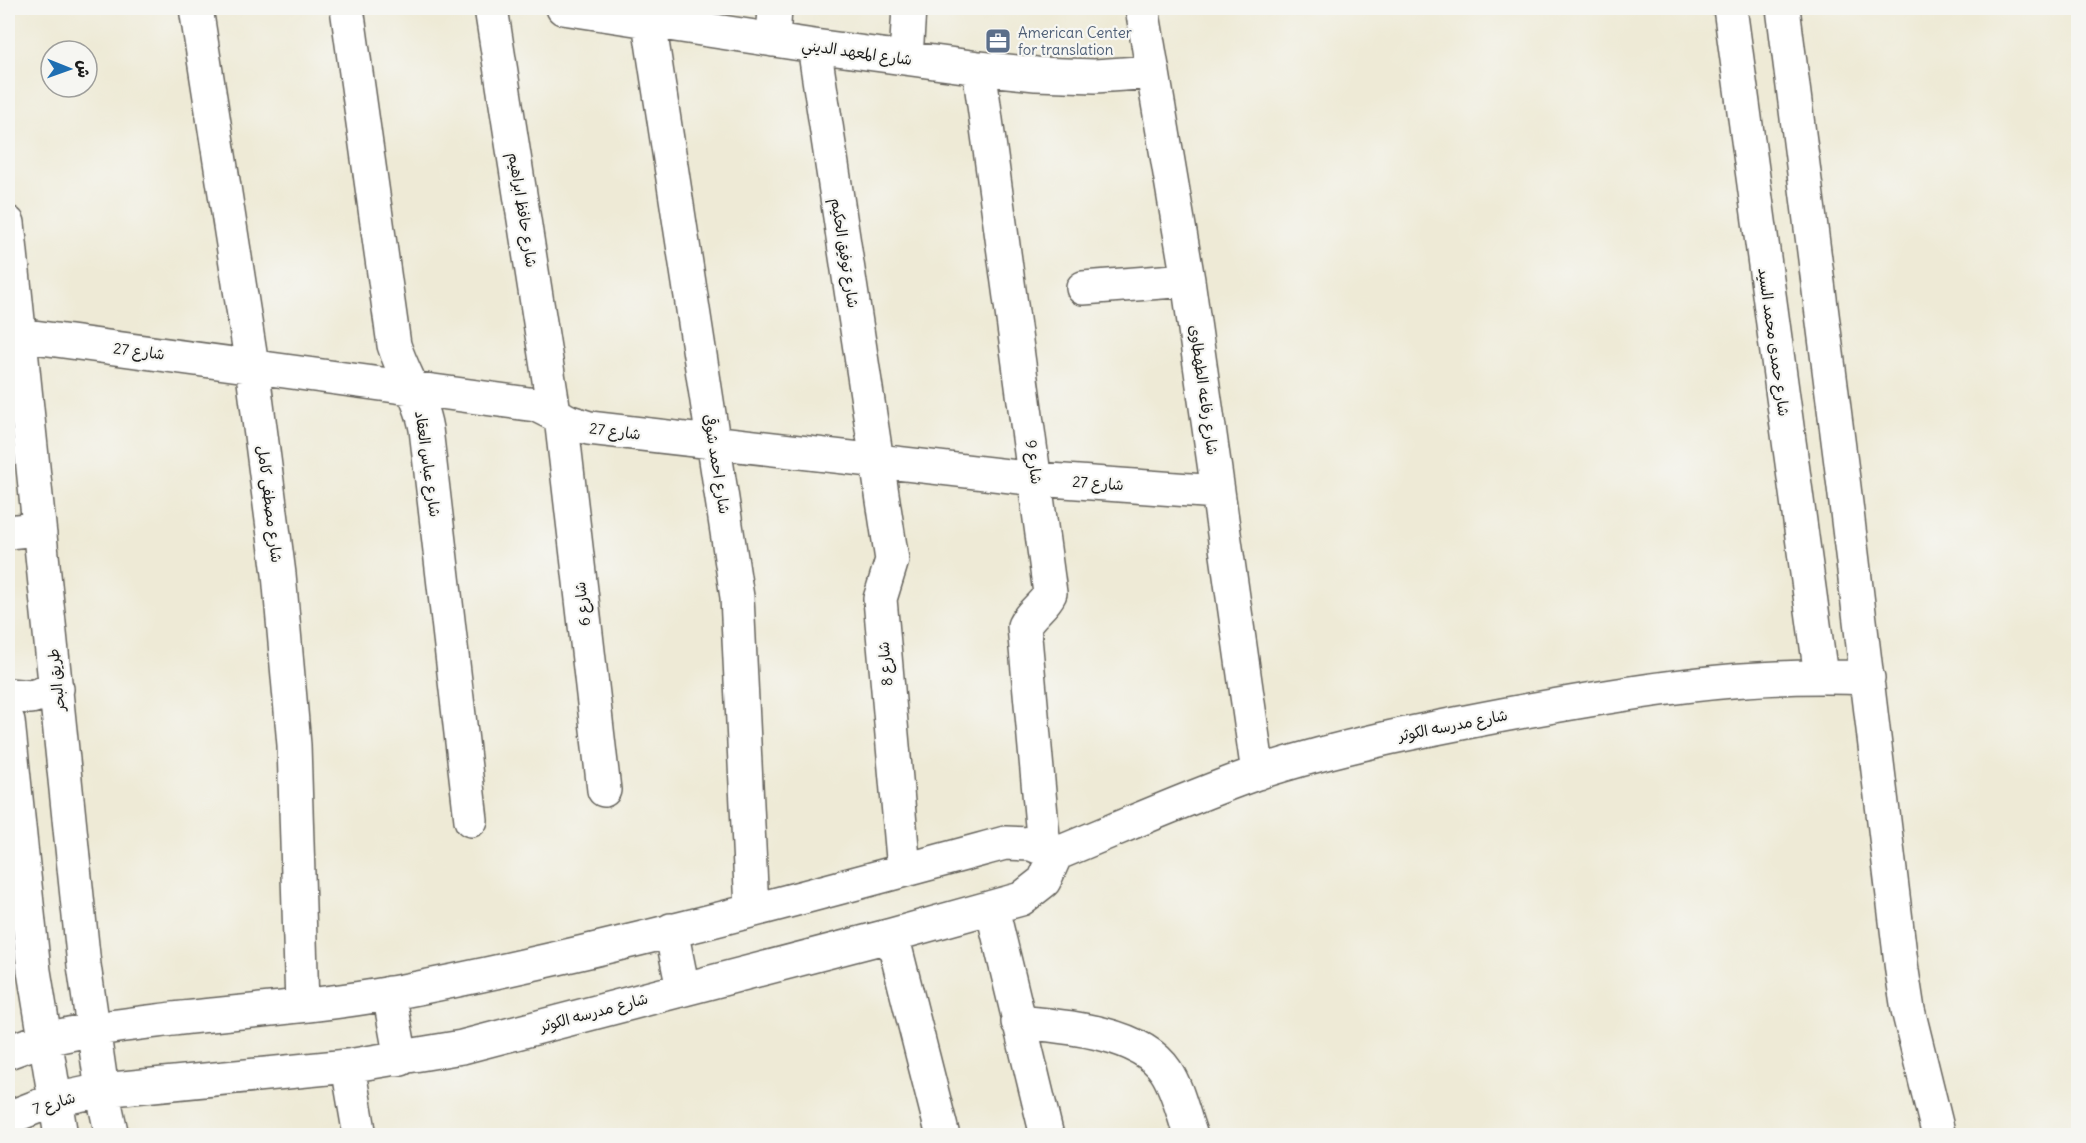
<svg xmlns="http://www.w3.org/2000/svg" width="2086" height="1143" font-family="Delius,'Playpen Sans Arabic',sans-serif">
  <rect width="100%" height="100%" fill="#f6f6f2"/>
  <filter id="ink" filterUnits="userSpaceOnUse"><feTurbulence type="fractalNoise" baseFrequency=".0167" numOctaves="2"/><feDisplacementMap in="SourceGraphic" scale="12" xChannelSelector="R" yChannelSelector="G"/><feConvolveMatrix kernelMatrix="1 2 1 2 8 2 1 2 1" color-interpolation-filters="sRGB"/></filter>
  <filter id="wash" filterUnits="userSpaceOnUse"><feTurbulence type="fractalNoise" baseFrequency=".008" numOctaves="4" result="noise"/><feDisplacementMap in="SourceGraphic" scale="24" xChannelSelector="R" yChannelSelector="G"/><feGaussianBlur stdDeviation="1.35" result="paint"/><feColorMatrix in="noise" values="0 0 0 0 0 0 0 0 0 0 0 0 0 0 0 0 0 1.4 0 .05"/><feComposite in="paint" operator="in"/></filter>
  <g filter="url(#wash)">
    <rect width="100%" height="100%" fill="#eeead6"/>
  </g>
  <g filter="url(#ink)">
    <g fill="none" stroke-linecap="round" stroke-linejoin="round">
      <defs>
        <path id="minor" d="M 196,8 L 252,366 L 279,574 L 294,745 L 302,1005
          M 347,8 L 394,345 C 403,374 421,399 426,429 L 471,820
          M 491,8 L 554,412
          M 563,8 L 814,46 L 979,68 L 1036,74 L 1095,76 L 1153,72
          M 1142,8 L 1188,280 L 1258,773
          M 1730,8 L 1821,676
          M 1783,8 L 1844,487 L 1902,971 L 1908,1010 L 1939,1136
          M 649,22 L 737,597 L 752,909
          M 773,40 L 775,8
          M 814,46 L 892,560 L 880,599 L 904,870
          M 906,58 L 909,8
          M 979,68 L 1050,593 C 1044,606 1030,613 1024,626 L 1044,848
          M 8,223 L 84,965 L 102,1090 L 112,1136
          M 1083,288 L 1188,280
          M 19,335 L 536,405 L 570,422 L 589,428 L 1036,479 L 1218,492
          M 561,417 L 604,790
          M 8,532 L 27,530 L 40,534
          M 8,695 L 31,697 L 57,689
          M 8,721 L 34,971 L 61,1136
          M 992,908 L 1047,1136
          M 671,930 L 683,989
          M 892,935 L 943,1136
          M 389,993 L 401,1059
          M 1018,1022 C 1061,1026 1140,1031 1166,1071 C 1178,1089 1183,1115 1191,1136
          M 8,1052 C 61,1031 115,1026 173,1019 C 245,1011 320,1006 392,993 C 598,954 802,898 1005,843 L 1031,844 L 1056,854
          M 348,1066 L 360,1136
          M 8,1118 L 54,1100 L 102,1090 L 348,1066 L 462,1047 L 892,935 L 1021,899 L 1044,881 L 1056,854 C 1122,827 1189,797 1257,773 C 1339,746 1424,730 1508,714 C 1630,692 1743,672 1868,678"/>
      </defs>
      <!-- minor casing -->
      <use href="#minor" stroke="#66645d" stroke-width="36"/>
      <!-- minor -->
      <use href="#minor" stroke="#fff" stroke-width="33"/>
    </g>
  </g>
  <!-- icons -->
  <defs>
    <symbol id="office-square" viewBox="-11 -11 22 22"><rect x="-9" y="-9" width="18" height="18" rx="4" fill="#5c6f8a" stroke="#f6f6f2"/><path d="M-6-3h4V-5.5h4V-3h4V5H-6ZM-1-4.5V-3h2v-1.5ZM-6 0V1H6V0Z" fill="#fff"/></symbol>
  </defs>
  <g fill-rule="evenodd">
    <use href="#office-square" x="983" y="26" width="30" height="30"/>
  </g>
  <g text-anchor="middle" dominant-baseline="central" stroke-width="4.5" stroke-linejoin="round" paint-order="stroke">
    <!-- service labels -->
    <g font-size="15" fill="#4e5e75" stroke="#f6f6f2" text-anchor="start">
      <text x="1018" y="32">American Center<tspan x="1018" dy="17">for translation</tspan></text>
    </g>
    <!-- street labels -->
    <g font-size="15" fill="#1c1c1c" stroke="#f6f6f2">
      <text transform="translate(857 52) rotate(8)">شارع المعهد الديني</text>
      <text transform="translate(523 210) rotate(81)">شارع حافظ ابراهيم</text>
      <text transform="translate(845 253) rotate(81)">شارع توفيق الحكيم</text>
      <text transform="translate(1774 342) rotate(82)">شارع حمدى محمد السيد</text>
      <text transform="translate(139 351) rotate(7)">شارع 27</text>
      <text transform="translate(1204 390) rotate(82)">شارع رفاعه الطهطاوى</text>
      <text transform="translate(615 431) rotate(7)">شارع 27</text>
      <text transform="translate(1034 462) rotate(82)">شارع 9</text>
      <text transform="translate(428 464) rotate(82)">شارع عباس العقاد</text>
      <text transform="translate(717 464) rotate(81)">شارع احمد شوقى</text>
      <text transform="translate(1098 483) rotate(4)">شارع 27</text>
      <text transform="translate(270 504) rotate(83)">شارع مصطفى كامل</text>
      <text transform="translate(582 604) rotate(-97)">شارع 6</text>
      <text transform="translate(885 664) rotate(-95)">شارع 8</text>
      <text transform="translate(56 680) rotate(-96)">طريق البحر</text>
      <text transform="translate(1453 725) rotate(-11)">شارع مدرسه الكوثر</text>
      <text transform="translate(594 1012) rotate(-15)">شارع مدرسه الكوثر</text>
      <text transform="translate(54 1103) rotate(-17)">شارع 7</text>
    </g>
  </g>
  <!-- margin -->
  <rect width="2086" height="1143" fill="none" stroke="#f6f6f2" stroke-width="30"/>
  <!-- north arrow -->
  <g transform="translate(69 69) rotate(91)"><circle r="28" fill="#f6f6f2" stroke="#9f9f9c" stroke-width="1.5"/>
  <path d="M0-4.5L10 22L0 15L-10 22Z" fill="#1f6fb2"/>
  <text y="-9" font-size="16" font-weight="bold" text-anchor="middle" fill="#1c1c1c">ش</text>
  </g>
</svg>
